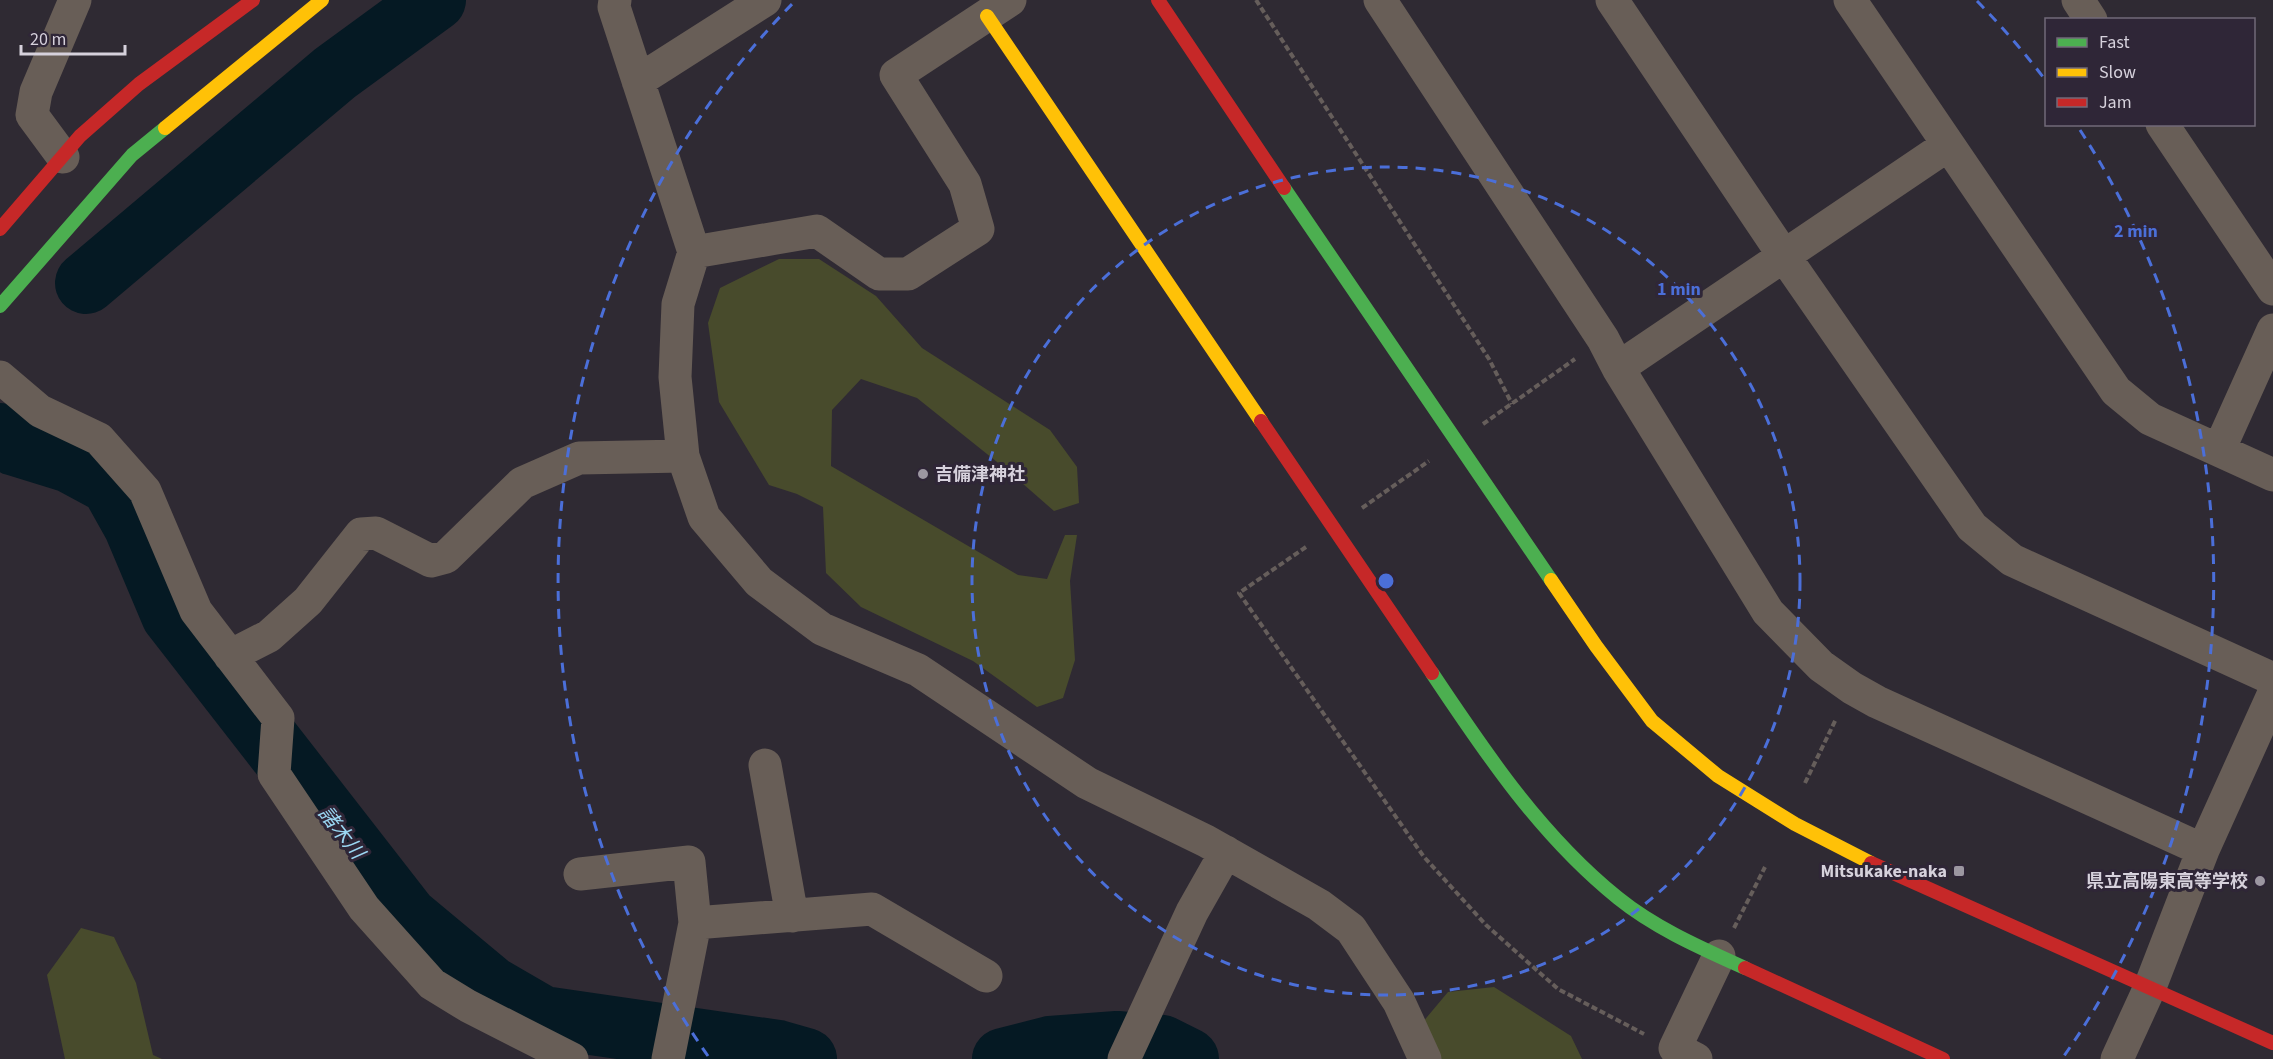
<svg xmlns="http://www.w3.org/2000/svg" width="2273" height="1059" font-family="'Source Sans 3','Noto Sans JP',sans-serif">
  <rect width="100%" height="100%" fill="#2f2a33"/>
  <!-- green -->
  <path fill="#484b2c" d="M 779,259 L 819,259 L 876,296 L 922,348 L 1050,430 L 1077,467 L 1079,503 L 1054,511 L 1007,470 L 917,398 L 861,379 L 832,410 L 831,466 L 1018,575 L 1047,579 L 1065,535 L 1077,535 L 1070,581 L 1075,660 L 1063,698 L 1037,707 L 973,661 L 861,607 L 826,573 L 823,507 L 797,494 L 769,485 L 719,402 L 708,323 L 720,288 Z
    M 81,928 L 114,937 L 136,983 L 153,1055 L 162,1059 L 65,1059 L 47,975 Z
    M 1494,987 L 1571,1036 L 1582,1059 L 1438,1059 L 1422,1023 L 1448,992 Z"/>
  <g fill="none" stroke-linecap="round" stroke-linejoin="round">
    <!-- river -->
    <path stroke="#051923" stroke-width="62" d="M 86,283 L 335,73 L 435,0
      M 0,434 L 15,445 L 70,462 L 111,484 L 134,525 L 172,615 L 407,917 L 491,987 L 543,1017 L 778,1051 L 806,1059
      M 1003,1059 L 1050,1047 L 1117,1042 L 1162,1046 L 1188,1059"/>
    <!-- path -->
    <path stroke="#665e5b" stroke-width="4" stroke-dasharray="6 3" stroke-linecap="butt" d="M 1256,0 L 1489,359 L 1512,404
      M 1483,424 L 1575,359
      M 1362,508 L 1429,461
      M 1306,547 L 1239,593 L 1424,857 L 1486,925 L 1558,989 L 1644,1034
      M 1805,783 L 1836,719
      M 1734,928 L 1765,867"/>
    <!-- street -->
    <path stroke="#685e57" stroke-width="33" d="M 615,0 L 614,7 L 694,252 L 817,231 L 879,274 L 908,274 L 978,229 L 965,184 L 896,75 L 1010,0
      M 1380,0 L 1603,339 L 1618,368 L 1768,612 L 1821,666 L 1852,688 L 1877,702 L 2203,850
      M 1612,0 L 1784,256 L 1972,527 L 2012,560 L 2273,679
      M 1850,0 L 2116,391 L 2150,419 L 2273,475
      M 2078,0 L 2091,20
      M 638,81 L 765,0
      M 2162,124 L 2273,289
      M 63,157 L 32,115 L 36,92 L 75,0
      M 694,252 L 678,304 L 675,377 L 683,456 L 704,517 L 759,582 L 822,629 L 918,670 L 1087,783 L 1206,841 L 1319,905 L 1351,929 L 1399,1002 L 1425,1059
      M 1618,368 L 1948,145
      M 0,377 L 40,411 L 99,439 L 145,491 L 196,611 L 278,718 L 274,774 L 364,908 L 432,984 L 468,1006 L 572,1059
      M 2219,450 L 2273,330
      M 230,656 L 269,636 L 308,601 L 361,534 L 376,533 L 431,561 L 446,557 L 522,483 L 579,458 L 683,456
      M 765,765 L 792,916
      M 580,874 L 689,862 L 695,923 L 668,1059
      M 695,923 L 872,909 L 986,976
      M 1124,1059 L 1192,912 L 1226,852
      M 1696,1059 L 1675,1048 L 1719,956
      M 2117,1059 L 2150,987 L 2203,850 L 2273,695"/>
    <!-- fast -->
    <path stroke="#4caf50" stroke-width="14" d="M 1284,188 L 1551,580
      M 0,306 L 132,155 L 165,128
      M 1432,673 C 1486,754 1541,836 1618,898 C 1655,928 1701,948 1745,968"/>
    <!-- slow -->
    <path stroke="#ffc107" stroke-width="14" d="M 987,16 L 1261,421
      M 165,128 L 322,0
      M 1551,580 L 1596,646 L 1652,721 L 1718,776 L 1795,824 L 1871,863"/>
    <!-- jam -->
    <path stroke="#c62828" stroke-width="14" d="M 1158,0 L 1284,188
      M 0,229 L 80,136 L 139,84 L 253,0
      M 1261,421 L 1432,673
      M 1871,863 L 2273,1043
      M 1745,968 L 1943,1059"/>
  </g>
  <!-- distance rings -->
  <g fill="none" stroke="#4b6fd9" stroke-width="3" stroke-dasharray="10 8">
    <circle cx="1386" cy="581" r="414"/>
    <path d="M708 1056A828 828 0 0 1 795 1M1977 1A828 828 0 0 1 2043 77M2080 130A828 828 0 0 1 2064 1056"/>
  </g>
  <!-- markers -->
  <g fill="#9c97a1" stroke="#2f2637" stroke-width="2">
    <circle cx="923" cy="474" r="6"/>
    <rect x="1953" y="865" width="12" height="12" rx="3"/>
    <circle cx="2260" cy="881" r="6"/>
  </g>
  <g text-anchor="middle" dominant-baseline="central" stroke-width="6" stroke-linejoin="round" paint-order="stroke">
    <!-- poi labels -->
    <g font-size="18" font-weight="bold" fill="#d6d1dc" stroke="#2f2637" text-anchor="end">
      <text x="935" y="474" text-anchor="start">吉備津神社</text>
      <text x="1947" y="871">Mitsukake-naka</text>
      <text x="2248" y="881">県立高陽東高等学校</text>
    </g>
    <!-- water labels -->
    <g font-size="20" font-style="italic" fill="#9bd7f3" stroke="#2f2637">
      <text transform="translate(341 833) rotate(52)">諸木川</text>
    </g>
  </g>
  <circle cx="1386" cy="581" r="9" fill="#4b6fd9" stroke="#2f2637" stroke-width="3"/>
  <g font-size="18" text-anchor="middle" font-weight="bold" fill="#4b6fd9" stroke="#2f2637" stroke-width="6" stroke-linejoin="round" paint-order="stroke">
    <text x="2136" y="237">2 min</text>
    <text x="1679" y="295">1 min</text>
  </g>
  <!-- legend -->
  <rect x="2045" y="18" width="210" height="108" fill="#2f2637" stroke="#726a79" stroke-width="1.5"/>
  <rect x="2057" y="38" width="30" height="9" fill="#4caf50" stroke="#726a79" stroke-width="1.5"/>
  <text x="2099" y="48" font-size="18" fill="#d6d1dc">Fast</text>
  <rect x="2057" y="68" width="30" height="9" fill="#ffc107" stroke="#726a79" stroke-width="1.5"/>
  <text x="2099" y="78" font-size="18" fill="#d6d1dc">Slow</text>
  <rect x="2057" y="98" width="30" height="9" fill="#c62828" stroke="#726a79" stroke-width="1.5"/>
  <text x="2099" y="108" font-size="18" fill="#d6d1dc">Jam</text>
  <!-- scale -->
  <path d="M21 45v9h104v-9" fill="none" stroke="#d6d1dc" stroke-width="3"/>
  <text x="30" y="45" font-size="18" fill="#d6d1dc" stroke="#2f2637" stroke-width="4.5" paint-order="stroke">20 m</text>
</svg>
